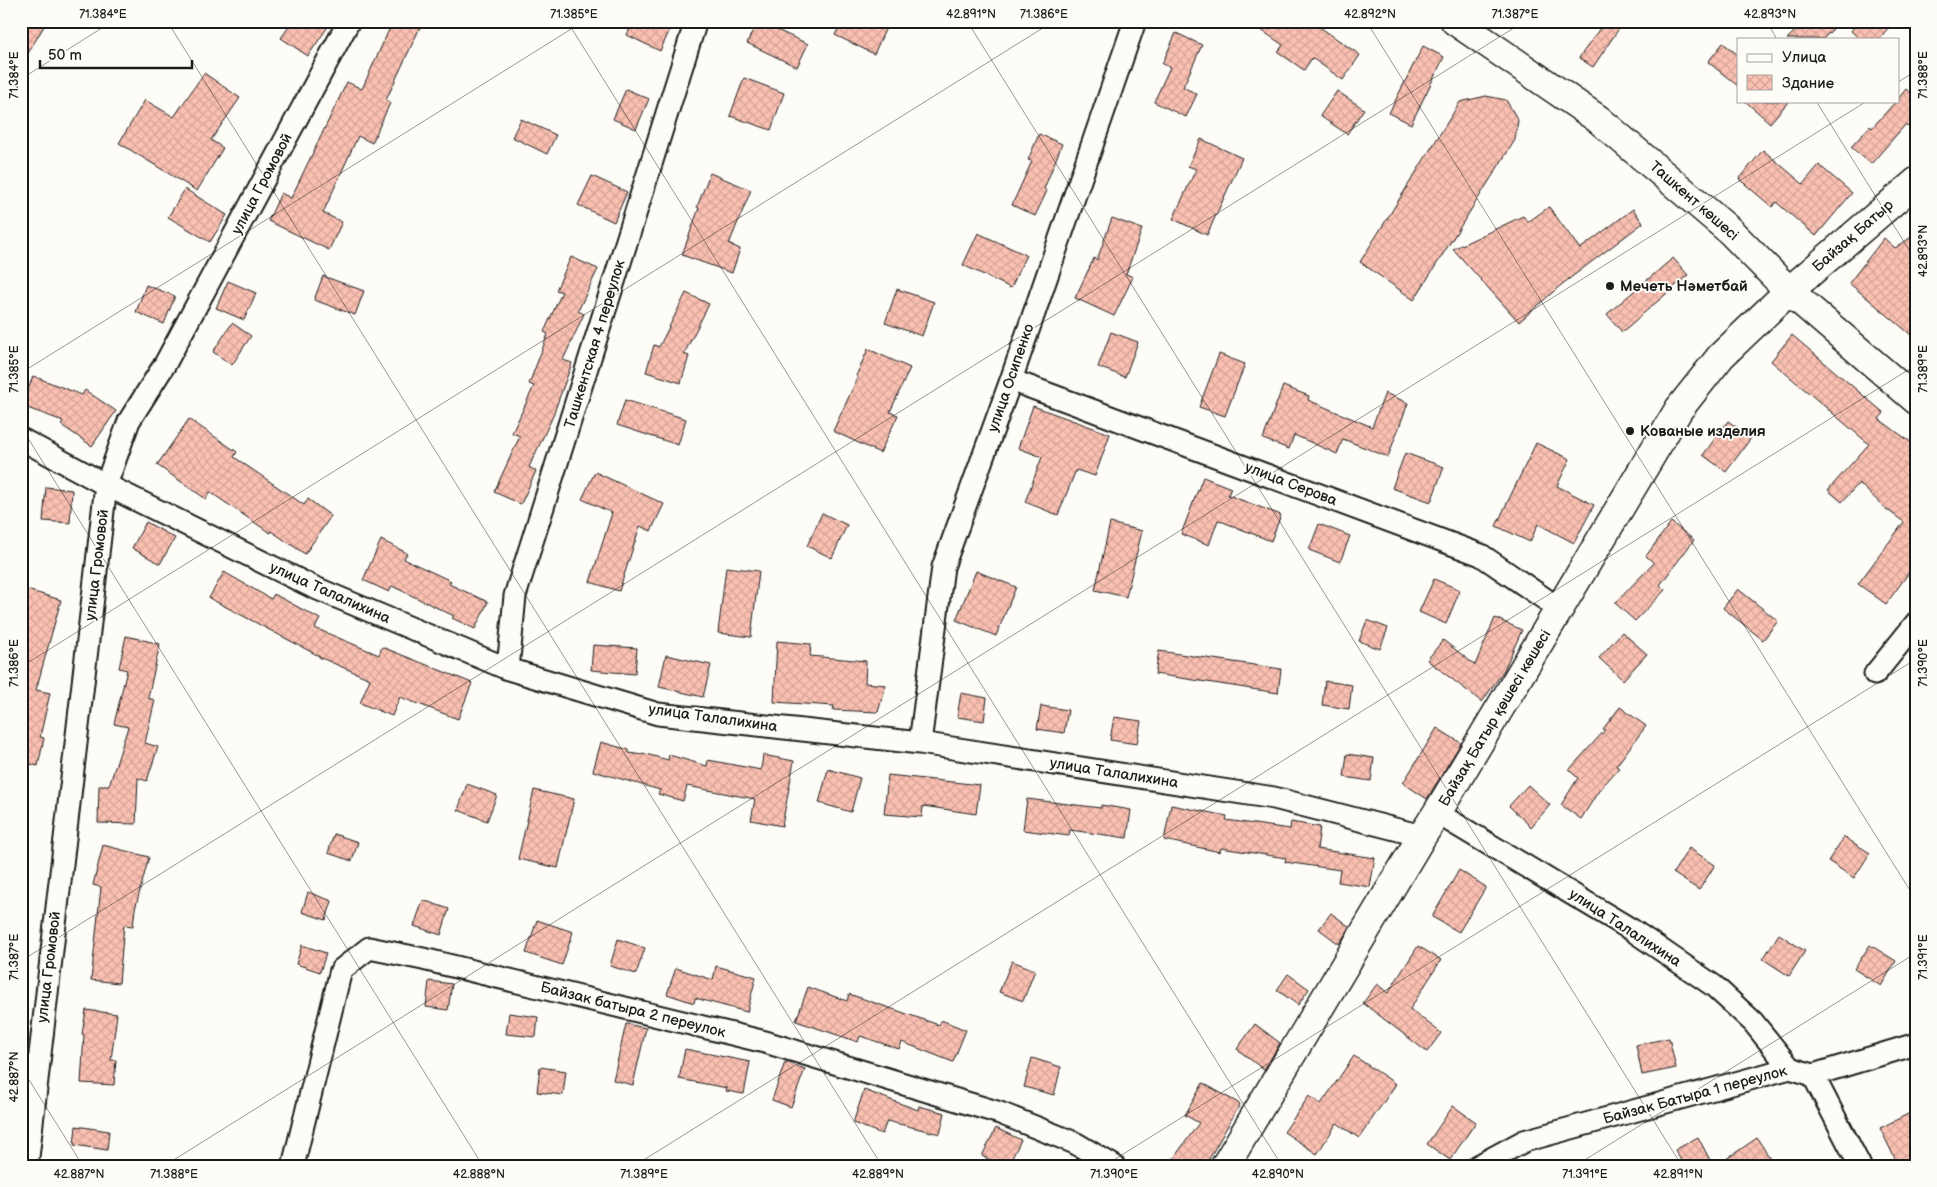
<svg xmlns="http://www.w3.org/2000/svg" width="1937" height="1187" font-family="'Balsamiq Sans',sans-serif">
  <defs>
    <pattern id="building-cross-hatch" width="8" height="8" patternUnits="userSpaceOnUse" patternTransform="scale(1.25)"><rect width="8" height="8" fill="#fac0b2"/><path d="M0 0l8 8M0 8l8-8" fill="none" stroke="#d6a498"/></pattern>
  </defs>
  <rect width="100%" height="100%" fill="#fdfcf7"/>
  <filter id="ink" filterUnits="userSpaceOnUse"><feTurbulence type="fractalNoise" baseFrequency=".02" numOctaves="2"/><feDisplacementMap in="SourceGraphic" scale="10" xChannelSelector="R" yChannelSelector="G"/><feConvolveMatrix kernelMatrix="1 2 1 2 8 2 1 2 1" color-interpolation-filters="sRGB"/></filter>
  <g filter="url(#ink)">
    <!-- building -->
    <path fill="url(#building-cross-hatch)" stroke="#1c1c1c" d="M 21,21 L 47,21 L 21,65 Z
      M 293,21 L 317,21 L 327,28 L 308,56 L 281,38 Z
      M 393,21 L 423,21 L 386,100 L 390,103 L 372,143 L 358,136 L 323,213 L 342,222 L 329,250 L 268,221 L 281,193 L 291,198 L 347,82 L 362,89 Z
      M 633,21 L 674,21 L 660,51 L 627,35 Z
      M 757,21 L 808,44 L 797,67 L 747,43 Z
      M 842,21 L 889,21 L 874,54 L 835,35 Z
      M 1248,21 L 1311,21 L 1360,55 L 1343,80 L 1312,58 L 1304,70 L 1278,52 L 1283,45 Z
      M 1605,21 L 1624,21 L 1593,67 L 1579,58 Z
      M 1805,21 L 1841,21 L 1823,39 L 1787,39 Z
      M 1859,21 L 1894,21 L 1879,39 L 1860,39 L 1851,31 Z
      M 1176,33 L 1202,45 L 1183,87 L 1197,94 L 1186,117 L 1154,102 L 1170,67 L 1162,64 Z
      M 1723,43 L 1738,55 L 1738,86 L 1708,62 Z
      M 1423,46 L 1444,57 L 1411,124 L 1389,113 Z
      M 204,73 L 240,98 L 211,140 L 223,148 L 197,191 L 119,143 L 145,100 L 174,117 Z
      M 744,78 L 784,93 L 771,130 L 730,116 Z
      M 626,89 L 649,99 L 636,129 L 613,119 Z
      M 1906,89 L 1916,98 L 1916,118 L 1907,127 L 1905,125 L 1871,164 L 1851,147 L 1870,126 L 1872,128 L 1896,101 L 1898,101 L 1898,99 Z
      M 1337,91 L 1364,109 L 1347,134 L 1320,116 Z
      M 1486,96 L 1506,100 L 1518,120 L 1515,140 L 1414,300 L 1360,262 L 1460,102 Z
      M 1745,101 L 1789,101 L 1770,123 Z
      M 521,119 L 556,135 L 547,154 L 512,137 Z
      M 1039,134 L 1062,144 L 1044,189 L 1047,191 L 1035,216 L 1012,205 L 1032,161 L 1028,160 Z
      M 1201,139 L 1242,158 L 1207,235 L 1173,219 L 1196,169 L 1188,166 Z
      M 1763,150 L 1803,184 L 1819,165 L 1852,193 L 1816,236 L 1776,202 L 1772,207 L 1739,179 Z
      M 710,173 L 751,190 L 729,244 L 740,249 L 732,273 L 682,255 L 699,208 L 697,207 Z
      M 592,176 L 627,192 L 614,222 L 578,205 Z
      M 185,189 L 227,215 L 210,242 L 168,217 Z
      M 1549,207 L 1580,249 L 1633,209 L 1643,223 L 1561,285 L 1519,322 L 1453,249 L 1523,216 L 1528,222 Z
      M 1112,218 L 1142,229 L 1126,274 L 1133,277 L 1114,316 L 1075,298 L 1094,258 L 1097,260 Z
      M 978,233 L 1026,255 L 1011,288 L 963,265 Z
      M 1916,234 L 1916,339 L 1849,283 L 1884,238 L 1895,248 Z
      M 571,257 L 598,269 L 578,311 L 584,314 L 563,360 L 572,363 L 552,418 L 529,467 L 536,471 L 521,504 L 494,492 L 520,436 L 512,433 L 534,386 L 529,384 L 548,334 L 544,332 L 562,292 L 556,290 Z
      M 1673,258 L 1688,275 L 1622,332 L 1607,314 Z
      M 323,276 L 364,291 L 355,315 L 314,300 Z
      M 228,281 L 256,293 L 244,320 L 216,308 Z
      M 146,285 L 175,296 L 164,324 L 136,312 Z
      M 897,289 L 934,302 L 922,336 L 885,323 Z
      M 686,293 L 709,304 L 684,354 L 689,356 L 681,383 L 646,372 L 654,345 L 659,347 Z
      M 232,323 L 251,336 L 232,365 L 213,352 Z
      M 1111,332 L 1138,342 L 1125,377 L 1098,367 Z
      M 1792,335 L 1884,413 L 1879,419 L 1916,446 L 1916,563 L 1886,604 L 1858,584 L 1904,522 L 1886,509 L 1859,483 L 1842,502 L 1828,490 L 1869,444 L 1771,361 Z
      M 868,349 L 910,368 L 890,412 L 898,415 L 880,453 L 833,431 L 858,377 L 856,376 Z
      M 1219,354 L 1245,364 L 1225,416 L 1199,407 Z
      M 33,376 L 82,395 L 85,390 L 116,411 L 92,446 L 61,425 L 63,421 L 22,406 Z
      M 1283,386 L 1309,396 L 1308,400 L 1372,427 L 1385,393 L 1408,403 L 1388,457 L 1343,439 L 1337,454 L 1294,435 L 1289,449 L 1263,439 Z
      M 625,400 L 686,419 L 678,445 L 617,425 Z
      M 1033,406 L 1110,434 L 1095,476 L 1076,470 L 1058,515 L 1025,502 L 1042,457 L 1018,448 Z
      M 189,419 L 237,452 L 234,457 L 304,505 L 308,499 L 331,516 L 305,554 L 271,531 L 270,533 L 210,492 L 206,499 L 157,465 Z
      M 1728,421 L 1751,438 L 1726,472 L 1703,455 Z
      M 1536,443 L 1570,459 L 1557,486 L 1594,505 L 1574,543 L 1538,524 L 1530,542 L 1496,526 Z
      M 1405,453 L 1444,467 L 1431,502 L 1392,488 Z
      M 595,472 L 664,504 L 651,531 L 640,526 L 619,591 L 590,582 L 612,513 L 582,499 Z
      M 1203,477 L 1231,488 L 1228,495 L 1281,515 L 1271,541 L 1218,520 L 1209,545 L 1181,534 Z
      M 46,487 L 72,490 L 70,523 L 43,521 Z
      M 822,513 L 847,525 L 832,558 L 807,546 Z
      M 146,522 L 175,538 L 160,564 L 132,548 Z
      M 1671,522 L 1694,540 L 1660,585 L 1665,590 L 1635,621 L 1615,603 L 1654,563 L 1646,556 Z
      M 1110,523 L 1142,531 L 1126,597 L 1095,590 Z
      M 1319,524 L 1350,536 L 1340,562 L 1309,550 Z
      M 381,540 L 407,553 L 404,559 L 451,581 L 449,584 L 488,602 L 475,629 L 452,618 L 454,616 L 392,586 L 389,592 L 363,580 Z
      M 726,567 L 759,571 L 751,637 L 718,633 Z
      M 976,571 L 1016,587 L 996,636 L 956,620 Z
      M 224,572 L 271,599 L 274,594 L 320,619 L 315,628 L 379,655 L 382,647 L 472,683 L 458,719 L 400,697 L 392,716 L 360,703 L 370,679 L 319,657 L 319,656 L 209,598 Z
      M 1434,579 L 1460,590 L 1446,624 L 1419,612 Z
      M 24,589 L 61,600 L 36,690 L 50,693 L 40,737 L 44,738 L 38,766 L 21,762 L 21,600 Z
      M 1738,589 L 1778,621 L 1763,640 L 1723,608 Z
      M 1495,618 L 1522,630 L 1504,670 L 1482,702 L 1427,660 L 1443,640 L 1475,665 Z
      M 1367,620 L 1388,628 L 1380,649 L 1359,641 Z
      M 1622,632 L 1647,654 L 1623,680 L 1599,658 Z
      M 126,636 L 160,644 L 148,698 L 155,700 L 145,743 L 158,747 L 147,781 L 138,778 L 136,824 L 98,823 L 99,786 L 109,786 L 128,727 L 114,724 L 127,670 L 119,668 Z
      M 777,641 L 811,644 L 810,656 L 866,661 L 865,683 L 886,685 L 878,712 L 833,710 L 834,706 L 774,702 Z
      M 593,645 L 637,648 L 635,674 L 591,670 Z
      M 1159,651 L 1281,669 L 1278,693 L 1155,674 Z
      M 666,655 L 711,665 L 703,697 L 659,687 Z
      M 1325,681 L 1352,685 L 1349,709 L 1322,705 Z
      M 961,693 L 987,698 L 984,721 L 957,717 Z
      M 1041,706 L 1068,710 L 1064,733 L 1037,729 Z
      M 1620,707 L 1646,726 L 1616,766 L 1619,768 L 1600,789 L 1581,819 L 1561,805 L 1578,778 L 1569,770 L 1605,730 L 1603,729 Z
      M 1114,717 L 1141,721 L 1137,744 L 1110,740 Z
      M 1437,728 L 1461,743 L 1427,799 L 1403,783 Z
      M 601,742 L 629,750 L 629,753 L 642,755 L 642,753 L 668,760 L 669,755 L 707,766 L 708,760 L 761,770 L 763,755 L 794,761 L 782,826 L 751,820 L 755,799 L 687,786 L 683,801 L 658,794 L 660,790 L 593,771 Z
      M 1347,754 L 1374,758 L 1371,781 L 1344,777 Z
      M 828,769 L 860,778 L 851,812 L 819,803 Z
      M 888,775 L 980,785 L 976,814 L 923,806 L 922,817 L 884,814 Z
      M 467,784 L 497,795 L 487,821 L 458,810 Z
      M 1528,785 L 1550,805 L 1531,827 L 1509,806 Z
      M 534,790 L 574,799 L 558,868 L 518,859 Z
      M 1027,799 L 1101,808 L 1101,805 L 1131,810 L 1127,838 L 1070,830 L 1069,836 L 1023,830 Z
      M 1171,805 L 1227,816 L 1226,820 L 1290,829 L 1291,822 L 1320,827 L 1317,849 L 1375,858 L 1370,887 L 1338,882 L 1340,870 L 1285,862 L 1286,858 L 1221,848 L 1220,852 L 1164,840 Z
      M 334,834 L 358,842 L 352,861 L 328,853 Z
      M 1844,837 L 1870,853 L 1854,878 L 1828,861 Z
      M 103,845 L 149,857 L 135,909 L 133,926 L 124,925 L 119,983 L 91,980 L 101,887 L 93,885 Z
      M 1689,848 L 1715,865 L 1699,890 L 1673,873 Z
      M 1459,870 L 1486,887 L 1459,932 L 1432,917 Z
      M 308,892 L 332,901 L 326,920 L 302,912 Z
      M 423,900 L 449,909 L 441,935 L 414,926 Z
      M 1331,913 L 1350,927 L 1339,944 L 1319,929 Z
      M 537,920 L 573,932 L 562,965 L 526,953 Z
      M 1779,934 L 1805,951 L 1789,976 L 1763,959 Z
      M 618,939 L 645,948 L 636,974 L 610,966 Z
      M 302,945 L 326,953 L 320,972 L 296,964 Z
      M 1870,945 L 1896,961 L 1881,986 L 1854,969 Z
      M 1418,946 L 1441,960 L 1410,1009 L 1441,1033 L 1427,1052 L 1363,1003 L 1377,984 L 1388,993 Z
      M 1012,961 L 1035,970 L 1023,1001 L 999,992 Z
      M 716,966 L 756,977 L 747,1012 L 695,998 L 694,1003 L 667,994 L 676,968 L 713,980 Z
      M 1288,974 L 1309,989 L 1298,1005 L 1277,990 Z
      M 429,981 L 452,984 L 448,1010 L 426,1007 Z
      M 808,987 L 847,1001 L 849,994 L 939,1025 L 941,1020 L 966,1030 L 953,1062 L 902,1042 L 899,1049 L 860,1036 L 858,1042 L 796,1021 Z
      M 86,1010 L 117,1014 L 111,1060 L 116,1060 L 114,1085 L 81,1083 L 84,1035 L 82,1034 Z
      M 509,1013 L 538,1017 L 536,1037 L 506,1034 Z
      M 626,1024 L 646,1028 L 633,1085 L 613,1080 Z
      M 1255,1024 L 1280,1043 L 1264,1070 L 1237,1049 Z
      M 1669,1038 L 1676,1068 L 1642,1075 L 1636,1045 Z
      M 685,1049 L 750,1062 L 744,1094 L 726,1091 L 727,1088 L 679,1079 Z
      M 1354,1056 L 1396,1084 L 1359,1138 L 1337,1123 L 1317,1154 L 1284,1132 L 1309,1096 L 1321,1104 Z
      M 1032,1058 L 1061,1067 L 1054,1095 L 1024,1087 Z
      M 785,1062 L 805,1069 L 791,1107 L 772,1100 Z
      M 540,1067 L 566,1071 L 563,1095 L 537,1092 Z
      M 1203,1083 L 1240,1104 L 1205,1166 L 1168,1166 L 1199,1123 L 1185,1115 Z
      M 864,1090 L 918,1110 L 919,1106 L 945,1113 L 940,1134 L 887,1121 L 882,1134 L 853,1123 Z
      M 1453,1106 L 1476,1122 L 1450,1160 L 1427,1144 Z
      M 1910,1113 L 1916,1125 L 1916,1157 L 1898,1165 L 1880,1128 Z
      M 76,1126 L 109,1131 L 107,1150 L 74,1145 Z
      M 996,1128 L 1021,1140 L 1008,1166 L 1003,1166 L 982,1156 Z
      M 1698,1137 L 1713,1166 L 1684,1166 L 1675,1150 Z
      M 1757,1138 L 1775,1166 L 1716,1166 Z"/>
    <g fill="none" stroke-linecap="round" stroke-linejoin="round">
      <defs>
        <path id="street" d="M 1011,380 L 1481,555 L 1561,610
          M 21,439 L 106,485 L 313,587 L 508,669 L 658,714 L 920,743 L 1274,798 L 1422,836
          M 508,669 L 515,596 L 696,21
          M 1875,674 L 1916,623
          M 920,743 L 943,567 L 1011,380 L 1135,21
          M 1437,813 L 1632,930 L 1714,986 L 1753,1022 L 1790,1068
          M 1813,1075 L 1860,1166
          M 27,1166 L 106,485 L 129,421 L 165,364 L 349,21
          M 293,1166 L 341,970 L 369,948 L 423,959 L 765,1042 L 1000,1113 L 1075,1143 L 1114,1166
          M 1478,1166 L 1524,1141 L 1790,1068 L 1813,1075 L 1916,1044"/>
        <path id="secondary" d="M 1455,21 L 1598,119 L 1730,231 L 1789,291 L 1916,400
          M 1225,1166 L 1422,836 L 1437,813 L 1679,409 L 1721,356 L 1789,291 L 1916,182"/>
      </defs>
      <!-- street casing -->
      <use href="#street" stroke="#1c1c1c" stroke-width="25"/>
      <!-- secondary casing -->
      <use href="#secondary" stroke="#1c1c1c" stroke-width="31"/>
      <!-- street -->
      <use href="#street" stroke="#fdfcf7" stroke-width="21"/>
      <!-- secondary -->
      <use href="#secondary" stroke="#fdfcf7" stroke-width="28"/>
    </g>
  </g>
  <!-- ticks -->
  <path fill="none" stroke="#1c1c1c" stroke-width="1" stroke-opacity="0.45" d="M 167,21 L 882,1166M 567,21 L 1282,1166M 967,21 L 1682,1166M 1366,21 L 1916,900M 1766,21 L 1777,39M 21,79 L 113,21M 1898,82 L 1916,71M 1816,101 L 1916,261M 21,373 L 584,21M 21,427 L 483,1166M 21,667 L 1054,21M 21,961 L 1525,21M 21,1067 L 83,1166M 164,1166 L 1867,101M 634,1166 L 1916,365M 1104,1166 L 1916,659M 1575,1166 L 1916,953"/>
  <!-- markers -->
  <g fill="#1c1c1c" stroke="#fdfcf7" stroke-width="2">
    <circle cx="1610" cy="286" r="5"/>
    <circle cx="1630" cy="431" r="5"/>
  </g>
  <g text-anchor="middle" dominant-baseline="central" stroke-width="4" stroke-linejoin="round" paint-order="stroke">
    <!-- street labels -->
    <g font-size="15" fill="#1c1c1c" stroke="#fdfcf7">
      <text transform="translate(262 184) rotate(-62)">улица Громовой</text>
      <text transform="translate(1694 201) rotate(41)">Ташкент көшесі</text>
      <text transform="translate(1853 236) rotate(-41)">Байзақ Батыр</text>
      <text transform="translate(595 344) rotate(-73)">Ташкентская 4 переулок</text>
      <text transform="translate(1011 378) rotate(-71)">улица Осипенко</text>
      <text transform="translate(1291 484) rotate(21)">улица Серова</text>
      <text transform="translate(97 565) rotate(-83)">улица Громовой</text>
      <text transform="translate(330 593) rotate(24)">улица Талалихина</text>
      <text transform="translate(713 718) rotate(8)">улица Талалихина</text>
      <text transform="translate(1495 718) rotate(-59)">Байзақ Батыр қөшесі көшесі</text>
      <text transform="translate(1114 773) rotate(9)">улица Талалихина</text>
      <text transform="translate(1625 928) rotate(33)">улица Талалихина</text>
      <text transform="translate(49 967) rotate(-83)">улица Громовой</text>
      <text transform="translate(633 1010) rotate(14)">Байзак батыра 2 переулок</text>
      <text transform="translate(1695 1095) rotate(-15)">Байзак Батыра 1 переулок</text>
    </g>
    <!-- poi labels -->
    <g font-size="15" font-weight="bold" fill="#1c1c1c" stroke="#fdfcf7" text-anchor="start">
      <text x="1620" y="286">Мечеть Нәметбай</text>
      <text x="1640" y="431">Кованые изделия</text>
    </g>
  </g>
  <!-- margin -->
  <rect width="1937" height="1187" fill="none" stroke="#fdfcf7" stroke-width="55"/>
  <!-- legend -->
  <rect x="1737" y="38" width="162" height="65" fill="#fdfcf7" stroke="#a3a29f"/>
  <rect x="1747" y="54" width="25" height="8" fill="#fdfcf7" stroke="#a3a29f"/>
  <text x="1782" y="62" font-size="15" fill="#1c1c1c">Улица</text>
  <rect x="1747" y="75" width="25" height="15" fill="url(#building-cross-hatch)" stroke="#a3a29f"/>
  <text x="1782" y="88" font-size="15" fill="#1c1c1c">Здание</text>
  <!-- scale -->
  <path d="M40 60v8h152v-8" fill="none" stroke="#1c1c1c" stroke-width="2.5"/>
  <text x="48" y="60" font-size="15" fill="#1c1c1c" stroke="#fdfcf7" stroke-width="4" paint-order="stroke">50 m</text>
  <rect x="28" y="28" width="1882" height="1132" fill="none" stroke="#1c1c1c" stroke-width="2"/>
  <g font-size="12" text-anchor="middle" fill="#1c1c1c">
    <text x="103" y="18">71.384°E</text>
    <text x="574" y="18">71.385°E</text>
    <text x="971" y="18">42.891°N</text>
    <text x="1044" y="18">71.386°E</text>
    <text x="1370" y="18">42.892°N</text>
    <text x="1515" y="18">71.387°E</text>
    <text x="1770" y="18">42.893°N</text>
    <text transform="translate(1923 75) rotate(-90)" y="4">71.388°E</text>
    <text transform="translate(14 75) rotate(-90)" y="4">71.384°E</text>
    <text transform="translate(1923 251) rotate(-90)" y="4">42.893°N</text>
    <text transform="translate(1923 369) rotate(-90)" y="4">71.389°E</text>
    <text transform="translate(14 369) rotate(-90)" y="4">71.385°E</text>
    <text transform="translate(1923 663) rotate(-90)" y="4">71.390°E</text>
    <text transform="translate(14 663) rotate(-90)" y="4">71.386°E</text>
    <text transform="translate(1923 957) rotate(-90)" y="4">71.391°E</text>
    <text transform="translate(14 957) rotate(-90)" y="4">71.387°E</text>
    <text transform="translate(14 1077) rotate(-90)" y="4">42.887°N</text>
    <text x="79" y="1178">42.887°N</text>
    <text x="174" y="1178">71.388°E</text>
    <text x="479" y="1178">42.888°N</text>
    <text x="644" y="1178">71.389°E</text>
    <text x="878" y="1178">42.889°N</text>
    <text x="1114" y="1178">71.390°E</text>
    <text x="1278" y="1178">42.890°N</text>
    <text x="1585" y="1178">71.391°E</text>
    <text x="1678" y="1178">42.891°N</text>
  </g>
</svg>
